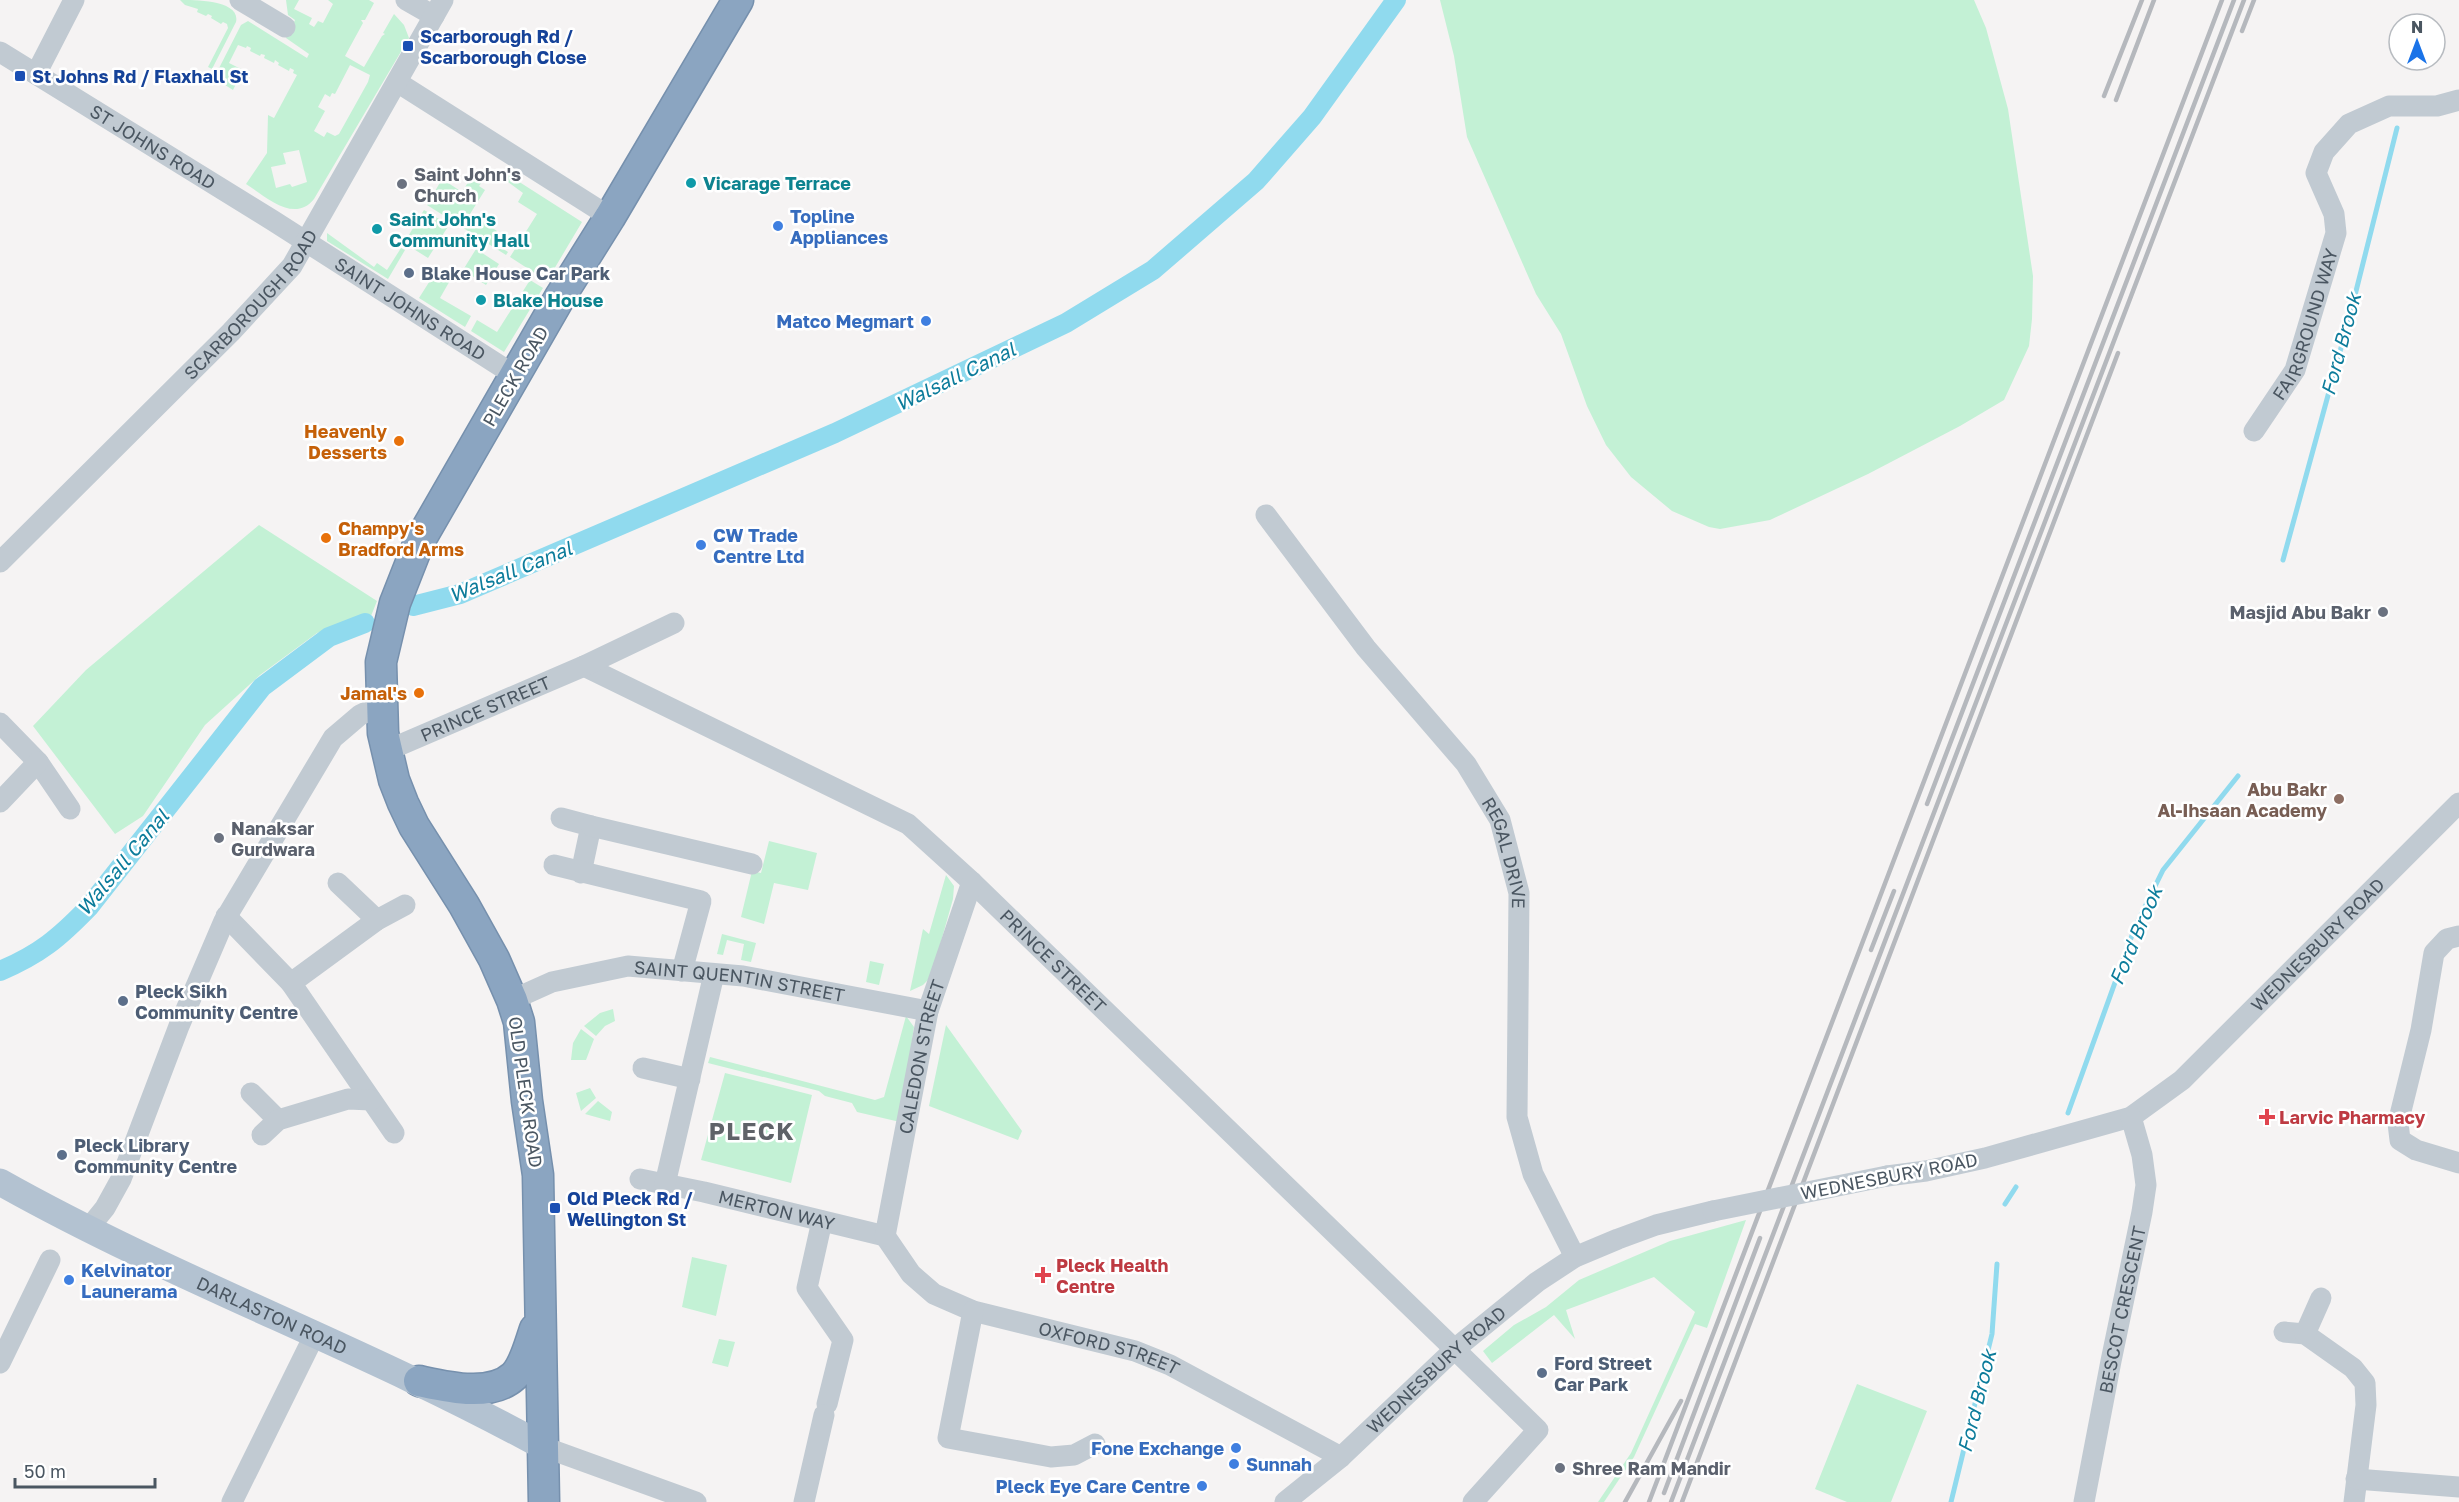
<svg xmlns="http://www.w3.org/2000/svg" width="2459" height="1502" font-family="'Golos Text',sans-serif">
  <rect width="100%" height="100%" fill="#f5f3f3"/>
  <!-- green -->
  <path fill="#c3f1d5" fill-rule="evenodd" d="M 180,0 C 195,0 241,0 236,22 L 212,69 L 208,67 L 228,28 L 227,24 L 223,22 L 221,24 L 211,18 L 212,16 L 208,14 L 206,16 L 197,12 L 198,9 L 185,5 Z
    M 286,0 L 299,0 L 294,9 L 312,18 L 309,24 L 314,27 L 318,21 L 323,23 L 333,4 L 328,0 L 369,0 L 374,3 L 365,20 L 361,20 L 363,23 L 345,56 L 364,67 L 382,36 L 385,34 L 383,33 L 394,14 L 404,25 L 409,38 L 314,199 C 294,224 265,196 246,184 L 267,153 L 268,115 L 274,118 L 297,75 L 293,73 L 294,70 L 290,68 L 289,71 L 278,65 L 279,63 L 275,60 L 274,63 L 264,58 L 265,55 L 261,54 L 260,56 L 250,51 L 251,48 L 247,46 L 246,48 L 238,45 L 229,63 L 243,70 L 233,90 L 214,78 L 241,25 L 248,21 L 307,58 L 309,54 L 286,38 L 295,20 L 288,15 ZM 350,65 L 370,75 L 368,82 L 339,134 L 335,136 L 327,132 L 324,137 L 314,131 L 325,111 L 318,107 L 325,94 L 330,97 L 332,93 L 335,94 ZM 299,150 L 307,182 L 292,187 L 290,184 L 276,188 L 271,167 L 286,164 L 283,153 Z
    M 1440,0 L 1974,0 L 1986,28 L 2008,109 L 2033,276 L 2032,319 L 2029,346 L 2004,400 L 1960,426 L 1868,474 L 1770,520 L 1720,529 L 1709,527 L 1672,511 L 1631,477 L 1606,445 L 1587,406 L 1561,334 L 1536,294 L 1467,137 L 1454,56 Z
    M 507,174 L 582,222 L 547,281 L 510,257 L 537,214 L 518,202 L 523,193 L 504,179 Z
    M 472,176 L 482,182 L 479,186 L 485,190 L 465,222 L 475,228 L 480,220 L 497,231 L 494,236 L 497,245 L 508,252 L 506,255 L 427,205 L 442,179 L 462,192 Z
    M 424,210 L 449,225 L 428,258 L 404,243 Z
    M 327,233 L 374,267 L 377,263 L 387,270 L 401,248 L 405,250 L 388,279 L 327,241 Z
    M 476,249 L 499,264 L 486,285 L 463,270 Z
    M 438,268 L 452,277 L 440,298 L 471,316 L 465,327 L 419,298 Z
    M 530,280 L 543,288 L 504,352 L 471,331 L 477,320 L 497,332 Z
    M 259,525 L 377,601 L 371,616 L 353,619 L 317,633 L 260,675 L 205,725 L 143,816 L 115,834 L 33,726 L 86,670 Z
    M 769,841 L 817,853 L 808,890 L 774,883 L 764,924 L 741,917 L 752,871 L 761,873 Z
    M 946,875 L 954,886 L 953,899 L 931,977 L 923,985 L 910,991 L 923,929 L 929,934 Z
    M 722,934 L 756,943 L 751,962 L 741,960 L 744,944 L 727,940 L 723,955 L 717,954 Z
    M 870,961 L 884,964 L 879,985 L 866,982 Z
    M 613,1009 L 615,1021 L 605,1026 L 596,1036 L 584,1026 L 600,1013 Z
    M 906,1016 L 914,1027 L 900,1122 L 857,1112 L 852,1103 L 825,1096 L 819,1091 L 708,1063 L 710,1057 L 875,1100 L 884,1097 Z
    M 946,1025 L 1022,1131 L 1018,1140 L 929,1106 Z
    M 581,1029 L 594,1039 L 586,1060 L 571,1060 L 573,1043 Z
    M 725,1073 L 812,1095 L 791,1183 L 701,1160 Z
    M 590,1088 L 596,1098 L 581,1111 L 576,1093 Z
    M 598,1101 L 612,1112 L 610,1121 L 585,1114 Z
    M 1746,1220 L 1707,1328 L 1695,1324 L 1634,1457 L 1604,1502 L 1598,1502 L 1631,1453 L 1695,1312 L 1654,1277 L 1566,1310 L 1575,1339 L 1554,1315 L 1492,1363 L 1483,1351 L 1514,1325 L 1546,1307 L 1579,1280 L 1670,1241 Z
    M 692,1257 L 727,1265 L 716,1316 L 682,1307 Z
    M 719,1339 L 735,1342 L 728,1367 L 712,1363 Z
    M 1857,1384 L 1927,1411 L 1891,1502 L 1847,1502 L 1815,1489 Z"/>
  <g fill="none" stroke-linecap="round" stroke-linejoin="round">
    <!-- stream -->
    <path stroke="#90daee" stroke-width="5" d="M 2283,560 L 2350,315 L 2397,128
      M 2068,1113 L 2135,927 L 2163,870 L 2238,776
      M 2005,1204 L 2016,1187
      M 1951,1502 L 1992,1334 L 1997,1264"/>
    <!-- canal -->
    <path stroke="#90daee" stroke-width="20" d="M 413,606 L 460,594 L 835,433 L 1066,323 L 1153,270 L 1256,181 L 1312,117 L 1396,0
      M 0,971 C 40,954 59,938 89,907 L 262,687 L 329,637 L 365,623"/>
    <defs>
      <path id="highway" d="M 419,1381 C 447,1387 490,1398 514,1376 C 525,1365 530,1343 535,1329
        M 544,1502 L 538,1175 L 527,1101 L 519,1022 L 512,1000 L 494,959 L 464,905 L 414,826 L 403,803 L 394,780 L 383,733 L 381,662 L 395,603 L 419,542 L 560,297 L 610,217 L 738,0"/>
    </defs>
    <!-- highway casing -->
    <use href="#highway" stroke="#7690ad" stroke-width="33"/>
    <!-- minor -->
    <g stroke="#c1cad2" stroke-width="21">
      <path d="M 240,0 L 285,27"/>
      <path d="M 406,0 L 434,16"/>
      <path id="s1" d="M 0,52 L 272,220 L 516,376"/>
      <path d="M 36,74 L 74,0"/>
      <path d="M 397,82 L 610,217"/>
      <path id="s2" d="M 2254,431 L 2295,370 L 2336,233 L 2334,214 L 2316,173 L 2324,152 L 2349,124 L 2389,106 L 2437,106 L 2459,100"/>
      <path id="s3" d="M 1266,515 L 1366,648 L 1466,764 L 1500,820 L 1519,893 L 1517,1117 L 1533,1174 L 1575,1257"/>
      <path id="s4" d="M 0,562 L 231,332 L 292,266 L 443,0"/>
      <path id="s5" d="M 584,666 L 908,824 L 972,882 L 1538,1430 L 1473,1502"/>
      <path d="M 0,723 L 38,762 L 70,809"/>
      <path id="s6" d="M 386,751 L 584,666 L 674,623"/>
      <path d="M 0,802 L 38,762"/>
      <path d="M 561,818 L 591,826 L 581,873"/>
      <path d="M 591,826 L 752,864"/>
      <path d="M 554,865 L 701,901 L 682,971"/>
      <path d="M 338,883 L 377,920"/>
      <path d="M 226,916 L 291,983 L 394,1133"/>
      <path d="M 2459,936 L 2447,939 L 2434,953 L 2421,1030 L 2398,1123 L 2400,1140 L 2416,1150 L 2459,1163"/>
      <path d="M 291,983 L 377,920 L 405,905"/>
      <path id="s7" d="M 512,1000 L 552,982 L 628,966 L 743,976 L 928,1011"/>
      <path d="M 643,1068 L 690,1079"/>
      <path d="M 251,1093 L 278,1120"/>
      <path d="M 262,1135 L 278,1120 L 348,1099 L 371,1100"/>
      <path id="s8" d="M 1887,1176 L 1926,1171 L 1985,1158 L 2131,1117 L 2182,1080 L 2459,803"/>
      <path id="s9" d="M 640,1179 L 704,1192 L 885,1236"/>
      <path d="M 665,1184 L 714,974"/>
      <path d="M 822,1221 L 807,1288 L 843,1340 L 827,1404"/>
      <path d="M 88,1229 L 105,1208 L 121,1179 L 179,1026 L 224,921 L 333,738 L 360,715 L 381,705"/>
      <path id="s10" d="M 885,1236 L 911,1274 L 934,1294 L 973,1311 L 1135,1351 L 1170,1365 L 1341,1457"/>
      <path id="s11" d="M 885,1236 L 928,1011 L 972,882"/>
      <path d="M 973,1311 L 948,1438 L 1051,1457 L 1074,1455 L 1095,1444"/>
      <path d="M 2284,1332 L 2305,1334 L 2353,1368 L 2365,1383 L 2366,1405 L 2354,1502"/>
      <path d="M 2305,1334 L 2321,1298"/>
      <path d="M 0,1363 L 50,1260"/>
      <path d="M 544,1447 L 696,1502"/>
      <path d="M 2356,1479 L 2459,1487"/>
      <path d="M 232,1502 L 314,1336"/>
      <path d="M 804,1502 L 824,1415"/>
      <path id="s12" d="M 1285,1502 L 1341,1457 L 1456,1348 L 1537,1282 L 1575,1257 L 1618,1239 L 1656,1225 L 1713,1211"/>
      <path id="s13" d="M 2084,1502 L 2111,1361 L 2142,1212 L 2146,1185 L 2142,1155 L 2131,1117"/>
    </g>
    <!-- major -->
    <path stroke="#b3c2d1" stroke-width="27" id="s14" d="M 0,1182 C 176,1281 367,1349 544,1447"/>
    <!-- highway -->
    <use href="#highway" stroke="#8ba5c1" stroke-width="30"/>
    <!-- rail -->
    <path stroke="#b5b8bd" stroke-width="4.5" d="M 2242,31 L 2254,0
      M 2104,96 L 2142,0
      M 2116,100 L 2154,0
      M 1927,804 L 2234,0
      M 1871,950 L 1894,891
      M 1664,1493 L 1760,1238
      M 1625,1502 L 1681,1401
      M 1649,1502 L 2222,0
      M 1671,1502 L 2244,0
      M 1682,1502 L 2118,353"/>
    <!-- minor-bridge -->
    <path stroke="#c1cad2" stroke-width="21" d="M 1713,1211 L 1887,1176"/>
  </g>
  <!-- markers -->
  <g fill="#1a4fb4" stroke="#fff" stroke-width="2">
    <rect x="402" y="40" width="12" height="12" rx="3"/>
    <rect x="14" y="70" width="12" height="12" rx="3"/>
    <rect x="549" y="1202" width="12" height="12" rx="3"/>
  </g>
  <g fill="#0f9aa8" stroke="#fff" stroke-width="2">
    <circle cx="691" cy="183" r="6"/>
    <circle cx="377" cy="229" r="6"/>
    <circle cx="481" cy="300" r="6"/>
  </g>
  <g fill="#6b7280" stroke="#fff" stroke-width="2">
    <circle cx="402" cy="184" r="6"/>
    <circle cx="2383" cy="612" r="6"/>
    <circle cx="219" cy="838" r="6"/>
    <circle cx="1560" cy="1468" r="6"/>
  </g>
  <g fill="#3f7fe0" stroke="#fff" stroke-width="2">
    <circle cx="778" cy="226" r="6"/>
    <circle cx="926" cy="321" r="6"/>
    <circle cx="701" cy="545" r="6"/>
    <circle cx="69" cy="1280" r="6"/>
    <circle cx="1236" cy="1448" r="6"/>
    <circle cx="1234" cy="1464" r="6"/>
    <circle cx="1202" cy="1486" r="6"/>
  </g>
  <g fill="#5c6f8a" stroke="#fff" stroke-width="2">
    <circle cx="409" cy="273" r="6"/>
    <circle cx="123" cy="1001" r="6"/>
    <circle cx="62" cy="1155" r="6"/>
    <circle cx="1542" cy="1373" r="6"/>
  </g>
  <g fill="#e8710a" stroke="#fff" stroke-width="2">
    <circle cx="399" cy="441" r="6"/>
    <circle cx="326" cy="538" r="6"/>
    <circle cx="419" cy="693" r="6"/>
  </g>
  <circle fill="#8d6e63" stroke="#fff" stroke-width="2" cx="2339" cy="799" r="6"/>
  <g fill="#e0444e" stroke="#fff" stroke-width="2">
    <path d="M2264 1108h6v6h6v6h-6v6h-6v-6h-6v-6h6z"/>
    <path d="M1040 1266h6v6h6v6h-6v6h-6v-6h-6v-6h6z"/>
  </g>
  <g text-anchor="middle" dominant-baseline="central" stroke-width="5" stroke-linejoin="round" paint-order="stroke">
    <!-- transit labels -->
    <g font-size="18" font-weight="bold" fill="#164399" stroke="#fff" text-anchor="start">
      <text x="420" y="36">Scarborough Rd /<tspan x="420" dy="21">Scarborough Close</tspan></text>
      <text x="32" y="76">St Johns Rd / Flaxhall St</text>
      <text x="567" y="1198">Old Pleck Rd /<tspan x="567" dy="21">Wellington St</tspan></text>
    </g>
    <!-- street labels -->
    <g font-size="18" fill="#4a5661" stroke="#fff">
      <text stroke="none"><textPath href="#s1" startOffset="180">ST JOHNS ROAD</textPath></text>
      <text stroke="none"><textPath href="#s4" startOffset="360">SCARBOROUGH ROAD</textPath></text>
      <text stroke="none"><textPath href="#s1" startOffset="484">SAINT JOHNS ROAD</textPath></text>
      <text stroke="none"><textPath href="#s2" startOffset="120">FAIRGROUND WAY</textPath></text>
      <text transform="translate(515 376) rotate(-60)">PLECK ROAD</text>
      <text stroke="none"><textPath href="#s6" startOffset="108">PRINCE STREET</textPath></text>
      <text stroke="none"><textPath href="#s3" startOffset="418">REGAL DRIVE</textPath></text>
      <text stroke="none"><textPath href="#s8" startOffset="506">WEDNESBURY ROAD</textPath></text>
      <text stroke="none"><textPath href="#s5" startOffset="560">PRINCE STREET</textPath></text>
      <text stroke="none"><textPath href="#s7" startOffset="234">SAINT QUENTIN STREET</textPath></text>
      <text stroke="none"><textPath href="#s11" startOffset="183">CALEDON STREET</textPath></text>
      <text transform="translate(526 1092) rotate(82)">OLD PLECK ROAD</text>
      <text transform="translate(1889 1176) rotate(-11)">WEDNESBURY ROAD</text>
      <text stroke="none"><textPath href="#s9" startOffset="140">MERTON WAY</textPath></text>
      <text stroke="none"><textPath href="#s13" startOffset="196">BESCOT CRESCENT</textPath></text>
      <text stroke="none"><textPath href="#s14" startOffset="303">DARLASTON ROAD</textPath></text>
      <text stroke="none"><textPath href="#s10" startOffset="260">OXFORD STREET</textPath></text>
      <text stroke="none"><textPath href="#s12" startOffset="201">WEDNESBURY ROAD</textPath></text>
    </g>
    <!-- worship labels -->
    <g font-size="18" font-weight="bold" fill="#5b616d" stroke="#fff" text-anchor="start">
      <text x="414" y="174">Saint John's<tspan x="414" dy="21">Church</tspan></text>
      <text x="2371" y="612" text-anchor="end">Masjid Abu Bakr</text>
      <text x="231" y="828">Nanaksar<tspan x="231" dy="21">Gurdwara</tspan></text>
      <text x="1572" y="1468">Shree Ram Mandir</text>
    </g>
    <!-- culture labels -->
    <g font-size="18" font-weight="bold" fill="#0d838f" stroke="#fff" text-anchor="start">
      <text x="703" y="183">Vicarage Terrace</text>
      <text x="389" y="219">Saint John's<tspan x="389" dy="21">Community Hall</tspan></text>
      <text x="493" y="300">Blake House</text>
    </g>
    <!-- shop labels -->
    <g font-size="18" font-weight="bold" fill="#366cbe" stroke="#fff" text-anchor="start">
      <text x="790" y="216">Topline<tspan x="790" dy="21">Appliances</tspan></text>
      <text x="914" y="321" text-anchor="end">Matco Megmart</text>
      <text x="713" y="535">CW Trade<tspan x="713" dy="21">Centre Ltd</tspan></text>
      <text x="81" y="1270">Kelvinator<tspan x="81" dy="21">Launerama</tspan></text>
      <text x="1224" y="1448" text-anchor="end">Fone Exchange</text>
      <text x="1246" y="1464">Sunnah</text>
      <text x="1190" y="1486" text-anchor="end">Pleck Eye Care Centre</text>
    </g>
    <!-- service labels -->
    <g font-size="18" font-weight="bold" fill="#4e5e75" stroke="#fff" text-anchor="start">
      <text x="421" y="273">Blake House Car Park</text>
      <text x="135" y="991">Pleck Sikh<tspan x="135" dy="21">Community Centre</tspan></text>
      <text x="74" y="1145">Pleck Library<tspan x="74" dy="21">Community Centre</tspan></text>
      <text x="1554" y="1363">Ford Street<tspan x="1554" dy="21">Car Park</tspan></text>
    </g>
    <!-- food labels -->
    <g font-size="18" font-weight="bold" fill="#c56008" stroke="#fff" text-anchor="end">
      <text x="387" y="431">Heavenly<tspan x="387" dy="21">Desserts</tspan></text>
      <text x="338" y="528" text-anchor="start">Champy's<tspan x="338" dy="21">Bradford Arms</tspan></text>
      <text x="407" y="693">Jamal's</text>
    </g>
    <!-- education labels -->
    <g font-size="18" font-weight="bold" fill="#785e54" stroke="#fff" text-anchor="end">
      <text x="2327" y="789">Abu Bakr<tspan x="2327" dy="21">Al-Ihsaan Academy</tspan></text>
    </g>
    <!-- health labels -->
    <g font-size="18" font-weight="bold" fill="#be3a42" stroke="#fff" text-anchor="start">
      <text x="2279" y="1117">Larvic Pharmacy</text>
      <text x="1056" y="1265">Pleck Health<tspan x="1056" dy="21">Centre</tspan></text>
    </g>
    <!-- water labels -->
    <g font-size="20" font-style="italic" fill="#0c7c9b" stroke="#fff">
      <text transform="translate(2340 344) rotate(-75)">Ford Brook</text>
      <text transform="translate(955 376) rotate(-26)">Walsall Canal</text>
      <text transform="translate(510 571) rotate(-22)">Walsall Canal</text>
      <text transform="translate(122 862) rotate(-50)">Walsall Canal</text>
      <text transform="translate(2135 935) rotate(-67)">Ford Brook</text>
      <text transform="translate(1976 1401) rotate(-76)">Ford Brook</text>
    </g>
    <!-- district labels -->
    <g font-size="24" font-weight="bold" letter-spacing="1.5" fill="#5f6368" stroke="#fff">
      <text x="752" y="1130">PLECK</text>
    </g>
  </g>
  <!-- north arrow -->
  <g transform="translate(2417 42)"><circle r="28" fill="#ffffff" stroke="#b7bbc0" stroke-width="1.5"/>
  <path d="M0-4.5L10 22L0 15L-10 22Z" fill="#1a73e8"/>
  <text y="-9" font-size="16" font-weight="bold" text-anchor="middle" fill="#4a5661">N</text>
  </g>
  <!-- scale -->
  <path d="M15 1478v9h140v-9" fill="none" stroke="#4a5661" stroke-width="3"/>
  <text x="24" y="1478" font-size="18" fill="#4a5661" stroke="#ffffff" stroke-width="4.5" paint-order="stroke">50 m</text>
</svg>
